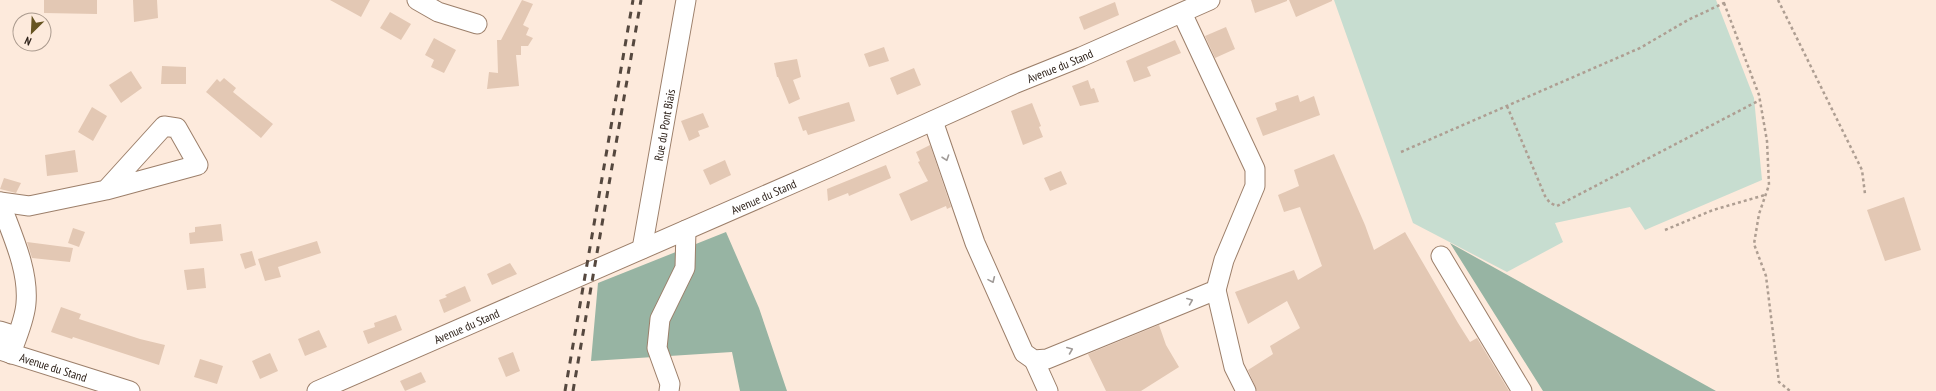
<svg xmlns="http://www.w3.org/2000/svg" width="1936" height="391" font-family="'PT Sans Narrow',sans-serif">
  <rect width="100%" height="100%" fill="#fdeadc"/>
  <!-- green -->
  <path fill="#c7ddd0" d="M 1334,0 L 1716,0 L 1754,98 L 1762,180 L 1645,230 L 1630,207 L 1555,223 L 1563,242 L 1507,272 L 1413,223 Z"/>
  <!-- forest -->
  <path fill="#97b4a3" d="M 726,232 L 759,308 L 787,391 L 740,391 L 732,352 L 591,361 L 598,283 Z
    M 1450,243 L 1716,391 L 1543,391 Z"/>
  <!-- building -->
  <path fill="#e3c8b4" d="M 44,0 L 97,0 L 97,14 L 44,13 Z
    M 133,0 L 157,0 L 158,18 L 134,22 Z
    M 330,0 L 370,0 L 361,17 Z
    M 522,0 L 533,4 L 523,25 L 529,28 L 526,35 L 533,38 L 528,46 L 521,46 L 521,55 L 516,55 L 519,86 L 487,89 L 489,72 L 498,73 L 497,40 L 501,40 Z
    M 1251,0 L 1287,0 L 1287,1 L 1255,13 Z
    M 1289,0 L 1332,0 L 1332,1 L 1296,17 Z
    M 1115,2 L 1119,15 L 1084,30 L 1079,17 Z
    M 390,12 L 411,24 L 401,40 L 380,28 Z
    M 1226,27 L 1235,49 L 1215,58 L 1205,36 Z
    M 434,38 L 456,50 L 444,73 L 431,67 L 434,60 L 425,55 Z
    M 1175,40 L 1181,53 L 1147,67 L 1151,76 L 1134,82 L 1126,61 Z
    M 884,47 L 889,61 L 869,67 L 864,54 Z
    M 797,59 L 801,77 L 793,80 L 800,99 L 789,104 L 778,77 L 777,77 L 774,63 Z
    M 162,66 L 186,67 L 186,84 L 161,84 Z
    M 914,68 L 921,85 L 897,95 L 890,78 Z
    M 131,71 L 142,88 L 121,103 L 109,85 Z
    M 224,78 L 236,88 L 233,92 L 273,124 L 261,138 L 206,92 L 217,79 L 220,82 Z
    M 1088,80 L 1091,89 L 1094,88 L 1099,102 L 1080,106 L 1072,86 Z
    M 1298,95 L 1300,102 L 1314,96 L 1320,115 L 1263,136 L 1256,118 L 1277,110 L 1275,103 Z
    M 849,102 L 855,121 L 808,135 L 806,130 L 803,131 L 798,117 Z
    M 1032,103 L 1041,126 L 1039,127 L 1043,137 L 1023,145 L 1011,111 Z
    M 92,107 L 107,116 L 93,141 L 78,132 Z
    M 703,113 L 709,127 L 698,131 L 700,136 L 689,141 L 681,121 Z
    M 930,145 L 951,207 L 947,209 L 946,206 L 911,221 L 899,194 L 928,181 L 918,162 L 920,161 L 916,152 Z
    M 75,150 L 78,172 L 47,176 L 45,155 Z
    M 1334,154 L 1365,225 L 1374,250 L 1405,232 L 1458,323 L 1470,342 L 1477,338 L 1509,391 L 1257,391 L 1248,370 L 1273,354 L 1270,346 L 1300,328 L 1287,301 L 1248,324 L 1235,292 L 1294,270 L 1298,280 L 1322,266 L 1300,207 L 1284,212 L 1278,195 L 1299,186 L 1294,170 Z
    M 725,160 L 731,175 L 710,185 L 703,170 Z
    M 886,165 L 891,178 L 849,196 L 848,193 L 828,201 L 827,189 Z
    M 1061,171 L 1067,184 L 1050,191 L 1044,178 Z
    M 4,178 L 21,183 L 16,193 L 0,189 Z
    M 1904,197 L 1921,250 L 1885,261 L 1867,210 Z
    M 221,224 L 223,241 L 190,244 L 189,233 L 195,232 L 195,227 Z
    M 73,228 L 85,232 L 79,247 L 68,243 Z
    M 317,241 L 321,253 L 278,267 L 281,277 L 265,281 L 258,259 Z
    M 27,242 L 73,248 L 70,262 L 32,258 Z
    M 252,251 L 256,265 L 245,269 L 240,254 Z
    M 510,263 L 517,274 L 492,285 L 487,274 Z
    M 204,268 L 206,288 L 187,290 L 184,270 Z
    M 465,286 L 471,301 L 444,313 L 439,300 L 447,297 L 445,295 Z
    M 61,307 L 81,314 L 79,319 L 140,339 L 165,345 L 159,365 L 73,337 L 72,339 L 51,332 Z
    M 396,315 L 402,330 L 368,344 L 363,331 L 375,327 L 374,323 Z
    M 1159,325 L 1166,345 L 1179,367 L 1141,391 L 1106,391 L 1088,354 Z
    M 319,330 L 327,347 L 305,356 L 298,339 Z
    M 513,352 L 520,371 L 506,377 L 498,358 Z
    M 270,353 L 278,371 L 260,379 L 252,361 Z
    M 200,359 L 223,366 L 217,384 L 194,377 Z
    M 421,372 L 426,382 L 405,391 L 400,381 Z"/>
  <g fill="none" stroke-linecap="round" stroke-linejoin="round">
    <defs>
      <g id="minor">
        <path d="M 417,0 L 438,12 L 477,24"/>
        <path d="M 933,121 L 975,243 L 1024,353 L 1034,360 L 1047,359 L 1216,290 L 1224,260 L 1255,186 L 1255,169 L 1182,13"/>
        <path d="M 0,202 L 29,206 L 106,190 L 198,165 L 177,128 L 164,126 L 106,190"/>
        <path d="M 0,202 C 11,233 29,269 26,303 C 25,320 16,338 11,354"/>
        <path id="s1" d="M 642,249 L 686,0"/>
        <path d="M 1441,256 L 1522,391"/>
        <path d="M 1216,290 L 1234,367 L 1246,391"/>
        <path d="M 0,331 L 16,336"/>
        <path id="s2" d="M 0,350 L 130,391"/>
        <path d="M 1034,360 L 1048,391"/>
        <path id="s3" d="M 317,391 L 828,168 L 1014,84 L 1081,57 L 1210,0"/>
        <path d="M 669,391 L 670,384 L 657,348 L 660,319 L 685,268 L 686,230"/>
      </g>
    </defs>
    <!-- minor casing -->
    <use href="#minor" stroke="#9c7f6a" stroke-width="21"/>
    <!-- path -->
    <path stroke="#ae9e92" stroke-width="2.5" stroke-dasharray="3 3" stroke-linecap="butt" d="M 1778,0 L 1862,170 L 1865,194
      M 1724,3 L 1759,95 L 1767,141 L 1769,185 L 1759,214 L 1754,244 L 1766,276 L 1779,382 L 1790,391
      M 1507,106 L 1545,196 L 1550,203 L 1557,206 L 1760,100
      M 1401,152 L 1640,48 L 1688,20 L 1724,3 L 1723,0
      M 1665,230 L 1713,210 L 1765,195"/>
    <!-- minor -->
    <use href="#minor" stroke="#fff" stroke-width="19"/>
    <!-- rail -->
    <path stroke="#55483f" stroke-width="3" stroke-dasharray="7 7" stroke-linecap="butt" d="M 565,391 L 633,0
      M 573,391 L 641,0"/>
  </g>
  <!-- one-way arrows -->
  <defs><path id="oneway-chevron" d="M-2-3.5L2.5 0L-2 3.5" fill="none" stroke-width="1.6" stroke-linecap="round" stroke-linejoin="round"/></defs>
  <g stroke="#a09b98">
    <use href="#oneway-chevron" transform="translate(946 158) rotate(71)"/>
    <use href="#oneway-chevron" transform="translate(992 280) rotate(66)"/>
    <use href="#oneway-chevron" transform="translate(1190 301) rotate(-22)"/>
    <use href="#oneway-chevron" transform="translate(1070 350) rotate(-22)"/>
  </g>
  <g text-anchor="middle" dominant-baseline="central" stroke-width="4" stroke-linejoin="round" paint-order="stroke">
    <!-- street labels -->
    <g font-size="12" fill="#2d2119" stroke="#fdeadc">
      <text stroke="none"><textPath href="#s3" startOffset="811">Avenue du Stand</textPath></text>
      <text stroke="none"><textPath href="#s1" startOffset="126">Rue du Pont Biais</textPath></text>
      <text stroke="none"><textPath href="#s3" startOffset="487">Avenue du Stand</textPath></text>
      <text stroke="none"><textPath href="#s3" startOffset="163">Avenue du Stand</textPath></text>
      <text stroke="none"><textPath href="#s2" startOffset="56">Avenue du Stand</textPath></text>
    </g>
  </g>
  <!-- north arrow -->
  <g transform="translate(32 32) rotate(204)"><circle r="19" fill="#fdeadc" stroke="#aa9a8e"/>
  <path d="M0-3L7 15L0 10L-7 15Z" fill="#665422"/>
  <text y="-6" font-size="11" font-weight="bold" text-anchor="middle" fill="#2d2119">N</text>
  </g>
</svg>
